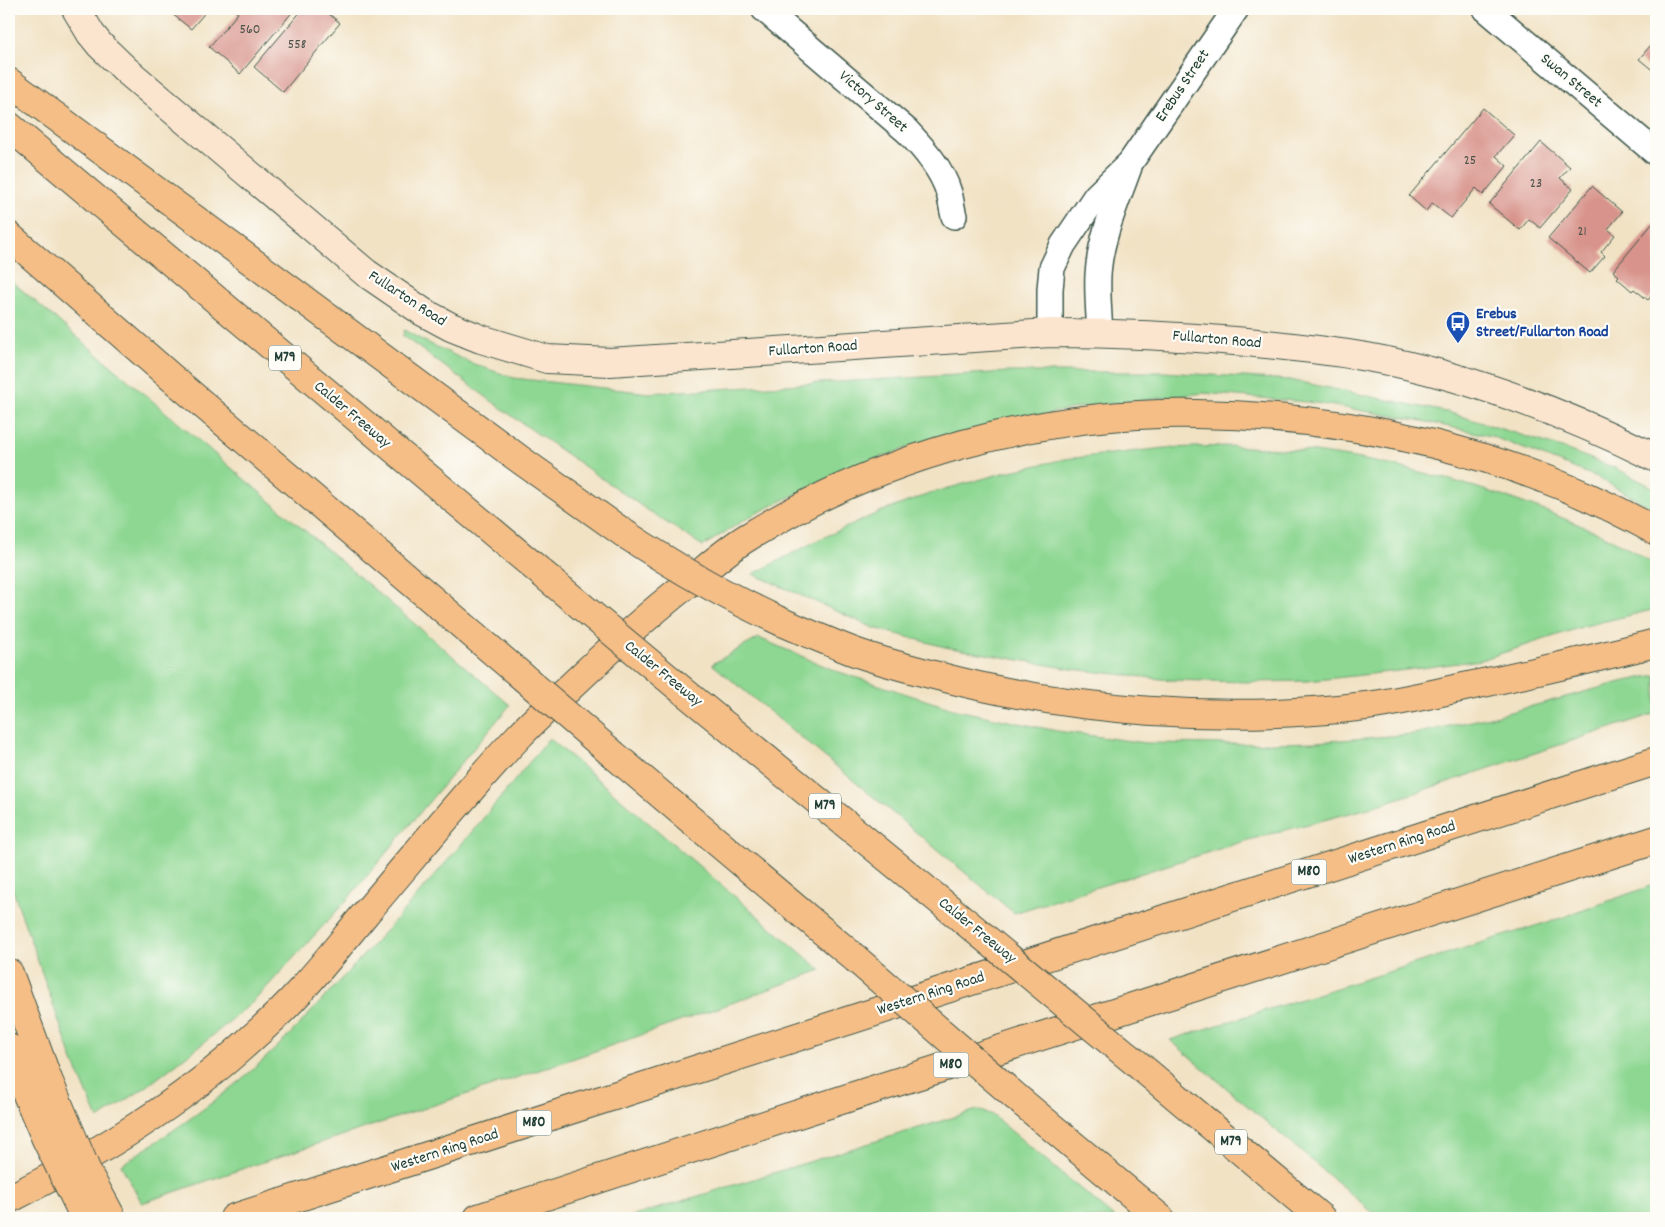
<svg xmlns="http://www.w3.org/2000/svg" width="1665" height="1227" font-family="Dekko,sans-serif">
  <rect width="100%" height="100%" fill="#fdfcf7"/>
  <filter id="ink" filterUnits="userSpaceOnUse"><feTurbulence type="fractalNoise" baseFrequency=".02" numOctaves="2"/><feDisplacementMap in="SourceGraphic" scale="10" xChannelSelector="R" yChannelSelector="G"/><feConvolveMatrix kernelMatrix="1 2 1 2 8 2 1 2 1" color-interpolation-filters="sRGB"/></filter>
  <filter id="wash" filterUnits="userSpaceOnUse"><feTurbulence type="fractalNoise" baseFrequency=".0096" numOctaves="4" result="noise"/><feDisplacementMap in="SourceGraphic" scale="20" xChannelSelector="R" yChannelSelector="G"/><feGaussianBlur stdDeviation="1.12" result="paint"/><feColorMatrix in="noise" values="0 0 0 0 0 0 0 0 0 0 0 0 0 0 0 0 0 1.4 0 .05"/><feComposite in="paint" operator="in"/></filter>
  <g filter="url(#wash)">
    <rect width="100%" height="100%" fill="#f1e2c4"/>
    <!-- green -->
    <path fill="#8dd792" stroke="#568a63" d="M 9,279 L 510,705 L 346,901 L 254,1001 L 206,1041 L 146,1087 L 98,1119 L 73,1061 L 9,879 Z
      M 404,330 L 422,340 L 471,363 L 514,378 L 649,393 L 1008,372 L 1164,372 L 1290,380 L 1451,413 L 1559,447 L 1615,468 L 1656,489 L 1656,510 L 1597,477 L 1491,436 L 1418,420 L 1316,403 L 1204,393 L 1076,408 L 981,428 L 918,444 L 839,473 L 751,516 L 703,546 L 650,512 L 512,416 L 403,336 Z
      M 1232,446 C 1259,448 1288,449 1315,452 C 1412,465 1507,493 1596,532 C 1617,541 1637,554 1656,565 L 1656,609 L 1585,626 L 1481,660 L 1398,671 L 1308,681 L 1249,682 L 1170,680 L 1071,669 L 945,647 L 874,628 L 753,574 L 818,540 L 880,512 L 935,492 L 1007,472 L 1065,459 L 1165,448 Z
      M 759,638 L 836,671 L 956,710 L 1057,731 L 1145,743 L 1232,744 L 1317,742 L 1414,734 L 1503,714 L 1621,682 L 1656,675 L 1656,713 L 1369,808 L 1248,840 L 1014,913 L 712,664 Z
      M 549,738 L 821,970 C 597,1055 368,1125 142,1203 L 121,1165 C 159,1140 198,1115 233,1086 C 275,1053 310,1013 346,974 C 417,898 484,819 549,738 Z
      M 1656,884 L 1656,1218 L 1379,1218 L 1170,1040 L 1564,917 Z
      M 977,1110 L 991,1114 L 1115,1218 L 627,1218 Z"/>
    <g id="blocks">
      <!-- building -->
      <path fill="#d8948c" d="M 166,9 L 208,9 L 191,29 Z
        M 233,9 L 295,9 L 240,74 L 209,47 L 238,13 Z
        M 303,9 L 323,9 L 340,23 L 283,92 L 254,67 Z
        M 1656,39 L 1656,73 L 1639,59 Z
        M 1483,108 L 1514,135 L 1496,156 L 1507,166 L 1483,195 L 1476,188 L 1451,218 L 1432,203 L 1426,211 L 1409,196 Z
        M 1541,142 L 1570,167 L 1560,178 L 1573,189 L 1540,228 L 1529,219 L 1520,230 L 1489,204 Z
        M 1592,186 L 1622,212 L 1608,229 L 1615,235 L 1601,252 L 1605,256 L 1590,273 L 1548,238 Z
        M 1653,223 L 1656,226 L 1656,294 L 1654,293 L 1648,300 L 1634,289 L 1632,291 L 1617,278 L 1619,276 L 1613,271 Z"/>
    </g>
  </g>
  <g filter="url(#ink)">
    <use href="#blocks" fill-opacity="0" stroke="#3e564a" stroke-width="1"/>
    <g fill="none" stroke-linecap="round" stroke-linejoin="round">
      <defs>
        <path id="street" d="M 764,9 L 907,131 C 924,149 942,169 949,193 C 951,200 952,209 954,216
          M 1486,9 L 1656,153
          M 1050,333 L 1050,289 L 1052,268 L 1063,245 L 1096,196 L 1130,163 L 1236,9
          M 1100,333 C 1099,314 1097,294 1098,275 C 1100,238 1117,201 1129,167"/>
        <path id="secondary" d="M 76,9 L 91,34 L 100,45 L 127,71 L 366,273 L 423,312 L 451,327 L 481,339 L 547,359 L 610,362 L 1050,333 C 1116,333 1181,336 1247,342 C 1287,346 1327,350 1367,357 C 1467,375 1565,413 1656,458"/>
        <path id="highway" d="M 9,82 L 522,461 L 625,534
          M 9,126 L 562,590
          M 9,236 L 172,378 L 496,654
          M 782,622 C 805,632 829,642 852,651 C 879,661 907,668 934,675 C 1071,712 1225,723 1366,706 C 1399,702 1431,694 1464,687 C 1528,674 1592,659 1656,643
          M 682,690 L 967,923
          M 614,755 L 856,959
          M 9,973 L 47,1077
          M 9,1048 L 22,1083
          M 1141,1067 L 1321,1218
          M 1023,1103 L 1160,1218
          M 9,1199 C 96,1155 181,1104 253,1037 C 270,1022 287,1006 302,989 C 324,965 344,939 365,914 C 416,854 465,793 519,736 C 534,720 552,704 568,689 C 606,653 645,617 686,585 C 706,569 726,550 748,537 C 879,456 1042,411 1196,414 C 1356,416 1516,453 1656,531
          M 234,1218 L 1656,761
          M 478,1218 L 863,1093 L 1656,840"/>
      </defs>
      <!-- street casing -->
      <use href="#street" stroke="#3e564a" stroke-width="28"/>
      <!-- secondary casing -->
      <use href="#secondary" stroke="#3e564a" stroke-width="30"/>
      <!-- highway casing -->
      <use href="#highway" stroke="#3e564a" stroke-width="30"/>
      <!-- street -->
      <use href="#street" stroke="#fff" stroke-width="25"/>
      <!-- secondary -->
      <use href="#secondary" stroke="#fbe5cf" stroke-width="28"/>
      <!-- highway -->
      <use href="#highway" stroke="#f6be87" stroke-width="28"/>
      <defs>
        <path id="highway-bridge" d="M 625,534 C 675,567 727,597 782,622
          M 562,590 L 682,690
          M 496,654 L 614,755
          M 967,923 L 1141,1067
          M 856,959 L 1023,1103
          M 47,1077 L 88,1174 L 112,1218
          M 22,1083 L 46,1139 L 85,1218"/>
      </defs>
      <!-- highway-bridge casing -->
      <use href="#highway-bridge" stroke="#3e564a" stroke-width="30" stroke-linecap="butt"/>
      <!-- highway-bridge -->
      <use href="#highway-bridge" stroke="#f6be87" stroke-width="28"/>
    </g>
  </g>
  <!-- icons -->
  <defs>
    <symbol id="bus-pin" viewBox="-11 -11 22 30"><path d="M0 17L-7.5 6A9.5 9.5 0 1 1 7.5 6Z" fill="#1a4fb4" stroke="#fdfcf7"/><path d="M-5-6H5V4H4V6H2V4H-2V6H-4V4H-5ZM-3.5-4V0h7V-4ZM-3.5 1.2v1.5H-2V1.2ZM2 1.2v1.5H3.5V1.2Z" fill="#fff"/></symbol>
  </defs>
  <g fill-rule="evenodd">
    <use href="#bus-pin" x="1444" y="309" width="28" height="38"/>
  </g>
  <g text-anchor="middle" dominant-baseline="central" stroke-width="4.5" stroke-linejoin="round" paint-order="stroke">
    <!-- number labels -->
    <g font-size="14" fill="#4d534a">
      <text x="250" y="30">560</text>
      <text x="297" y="45">558</text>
      <text x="1470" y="161">25</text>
      <text x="1536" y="184">23</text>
      <text x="1582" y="232">21</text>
    </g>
    <!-- shield labels -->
    <g fill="#fdfcf7" stroke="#62766e" stroke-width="1">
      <rect x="269" y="345.5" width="32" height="25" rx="4"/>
      <rect x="809" y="793.5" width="32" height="25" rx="4"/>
      <rect x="1291.5" y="859.5" width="35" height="25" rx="4"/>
      <rect x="933.5" y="1052.5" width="35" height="25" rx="4"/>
      <rect x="516.5" y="1110.5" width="35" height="25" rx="4"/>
      <rect x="1215" y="1129.5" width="32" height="25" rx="4"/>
    </g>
    <g font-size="15" font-weight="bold" fill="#1f3d34">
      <text x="285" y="358">M79</text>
      <text x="825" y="806">M79</text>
      <text x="1309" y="872">M80</text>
      <text x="951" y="1065">M80</text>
      <text x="534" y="1123">M80</text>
      <text x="1231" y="1142">M79</text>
    </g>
    <!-- street labels -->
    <g font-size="16" fill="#1f3d34" stroke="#fdfcf7">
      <text transform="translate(1571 81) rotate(40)">Swan Street</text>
      <text transform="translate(1183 86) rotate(-56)">Erebus Street</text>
      <text transform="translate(873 102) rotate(41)">Victory Street</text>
      <text transform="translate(407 299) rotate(33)">Fullarton Road</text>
      <text transform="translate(1217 340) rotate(5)">Fullarton Road</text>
      <text transform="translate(813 349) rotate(-4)">Fullarton Road</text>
      <text transform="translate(352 415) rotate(40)">Calder Freeway</text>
      <text transform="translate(663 674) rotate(39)">Calder Freeway</text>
      <text transform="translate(1402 843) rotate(-18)">Western Ring Road</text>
      <text transform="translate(977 931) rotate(39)">Calder Freeway</text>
      <text transform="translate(931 994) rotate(-18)">Western Ring Road</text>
      <text transform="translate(445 1151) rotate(-18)">Western Ring Road</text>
    </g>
    <!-- transit labels -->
    <g font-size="16" font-weight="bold" fill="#164399" stroke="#fdfcf7" text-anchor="start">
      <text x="1476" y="314">Erebus<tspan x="1476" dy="18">Street/Fullarton Road</tspan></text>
    </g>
  </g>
  <!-- margin -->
  <rect width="1665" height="1227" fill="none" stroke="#fdfcf7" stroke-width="30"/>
</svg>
